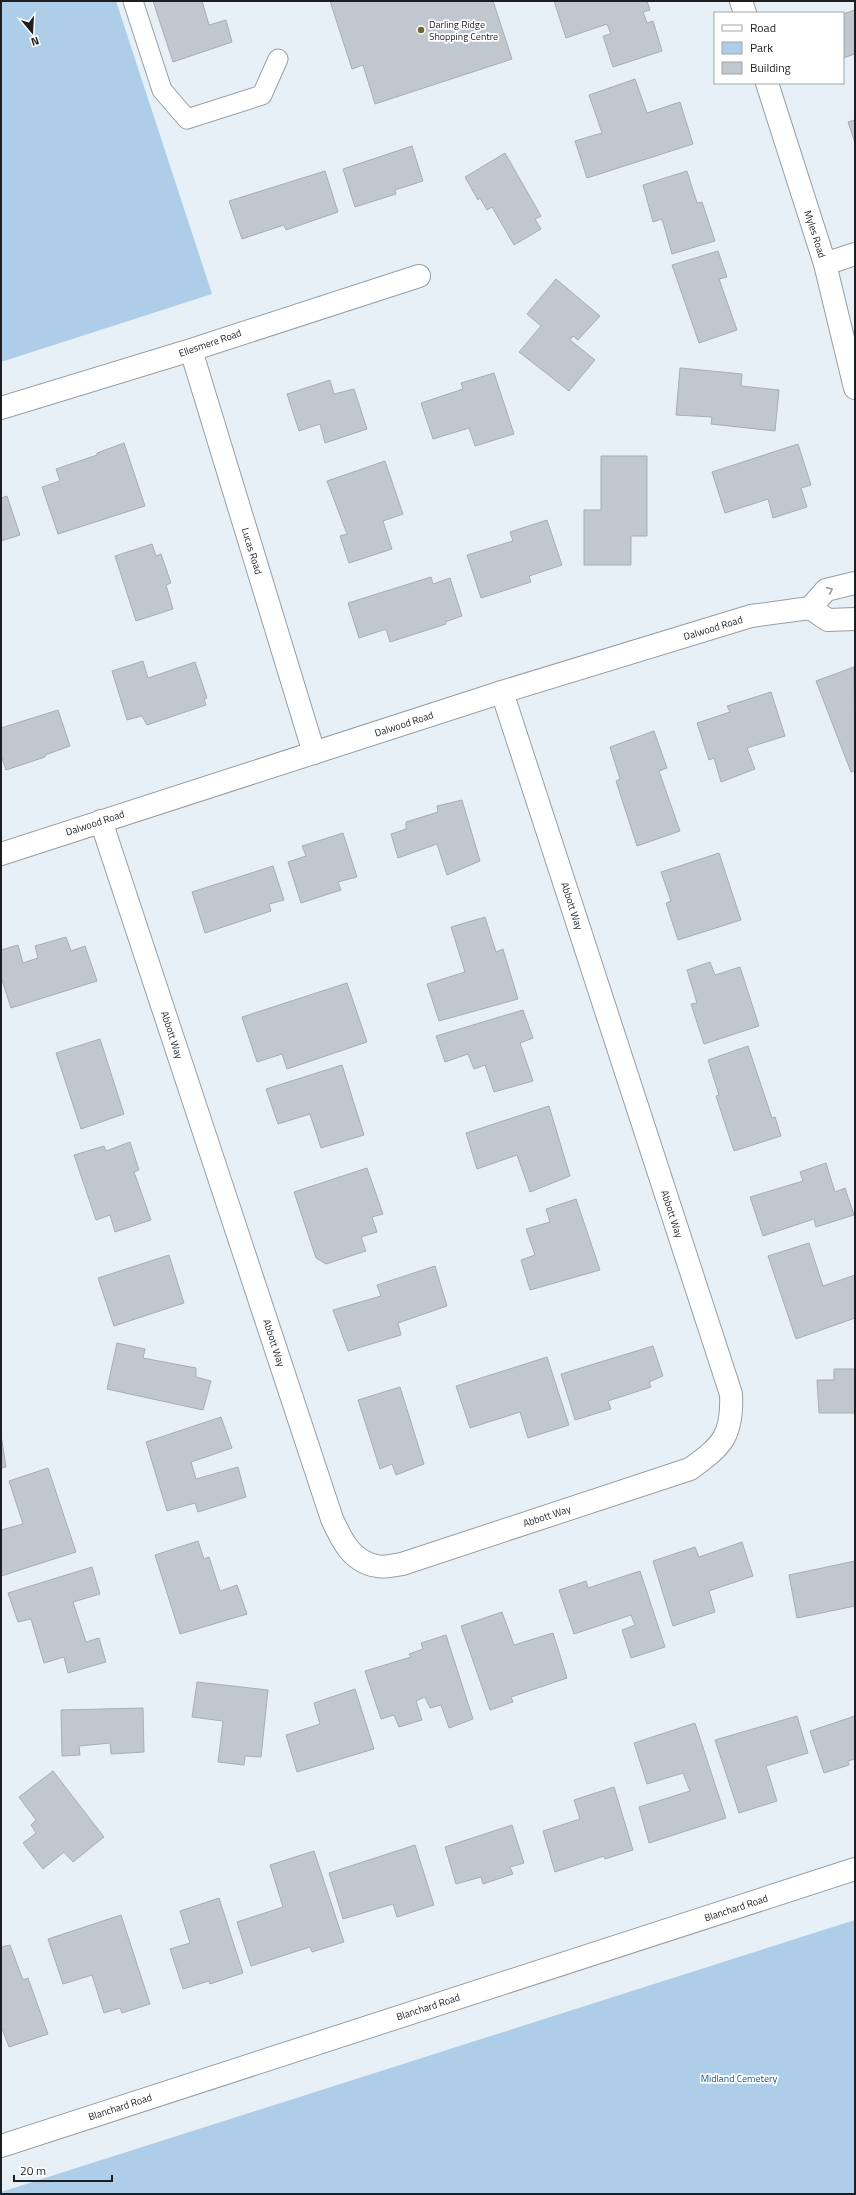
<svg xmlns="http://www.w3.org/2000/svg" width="856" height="2195" font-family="'Titillium Web',sans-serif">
  <rect width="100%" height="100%" fill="#e8f0f7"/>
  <!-- green -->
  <path fill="#adcde9" d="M 1,1 L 116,1 L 212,294 L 1,362 Z
    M 855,1920 L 855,2194 L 1,2194 L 1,2192 Z"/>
  <!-- building -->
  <path fill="#c0c7ce" stroke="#a7aeb5" d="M 153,1 L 202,1 L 209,25 L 226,20 L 232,42 L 173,62 Z
    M 330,1 L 493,1 L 512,59 L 375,104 L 363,65 L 352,69 Z
    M 554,1 L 647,1 L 650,10 L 643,12 L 647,23 L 653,21 L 662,51 L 613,67 L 603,36 L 611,34 L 607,24 L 566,38 Z
    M 855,10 L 855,54 L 843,58 L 843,14 Z
    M 635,79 L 647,113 L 680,102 L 693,144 L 587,178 L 575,141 L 602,133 L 589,95 Z
    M 855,120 L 855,143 L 848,122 Z
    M 412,146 L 423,181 L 395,190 L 396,194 L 355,207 L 343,169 Z
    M 505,153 L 541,216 L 535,219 L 541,229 L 514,245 L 492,207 L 487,210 L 480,198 L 478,200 L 465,177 Z
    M 325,171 L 338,212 L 286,230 L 284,225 L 242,239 L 229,201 Z
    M 687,171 L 697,203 L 702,202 L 715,241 L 672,254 L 662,219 L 653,222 L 643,185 Z
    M 718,251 L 727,277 L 719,279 L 737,330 L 699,343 L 672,265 Z
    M 556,279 L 600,316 L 578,340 L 573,336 L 570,340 L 595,360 L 569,391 L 519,352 L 541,326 L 527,314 Z
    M 680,368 L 742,374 L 741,386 L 779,390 L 775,431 L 711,424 L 712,417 L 676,415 Z
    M 494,373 L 514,434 L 475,446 L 469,428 L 433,439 L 421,403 L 463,389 L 461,383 Z
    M 330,380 L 334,394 L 354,389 L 367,429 L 325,443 L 320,424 L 299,431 L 287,394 Z
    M 124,443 L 145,506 L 58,534 L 42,487 L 60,481 L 56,469 L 97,455 L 97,453 Z
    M 798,444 L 811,485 L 801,488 L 807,507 L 773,518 L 768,499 L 725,513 L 712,472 Z
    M 601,456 L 647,456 L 647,536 L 631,536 L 631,565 L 584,565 L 584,510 L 601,510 Z
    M 385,461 L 403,514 L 383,521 L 392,549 L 349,563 L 340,536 L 347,534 L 327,481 Z
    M 7,496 L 20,535 L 1,541 L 1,498 Z
    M 547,520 L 562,565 L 529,576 L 531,582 L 481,598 L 467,555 L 513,541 L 510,532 Z
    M 152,544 L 156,556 L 161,554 L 171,583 L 166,585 L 173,609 L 136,621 L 115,556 Z
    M 431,577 L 433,584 L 450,578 L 462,616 L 445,622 L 446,624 L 390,642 L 386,629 L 359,638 L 348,603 Z
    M 143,661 L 148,678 L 195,662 L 207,698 L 204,699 L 206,705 L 147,725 L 142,716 L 127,720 L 112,671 Z
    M 854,667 L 855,771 L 851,772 L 816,681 Z
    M 771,692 L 785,736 L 747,748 L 755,769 L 721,782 L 714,758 L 709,760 L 697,723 L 730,712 L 727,706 Z
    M 58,710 L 70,746 L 45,755 L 45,757 L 6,770 L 1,755 L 1,728 Z
    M 654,731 L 667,768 L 659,771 L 680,831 L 637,846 L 616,781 L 620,779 L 610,747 Z
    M 462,800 L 480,861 L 447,875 L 437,844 L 398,858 L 391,834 L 406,829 L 406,822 L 438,812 L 437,806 Z
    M 343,833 L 357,877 L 338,882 L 341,890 L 301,903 L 288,862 L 306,856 L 302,846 Z
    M 719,853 L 741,920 L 678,940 L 666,903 L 671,901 L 661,872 Z
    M 273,866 L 284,900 L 269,904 L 271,911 L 205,933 L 192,892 Z
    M 485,917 L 496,952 L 503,949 L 518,999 L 439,1021 L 427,984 L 465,972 L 451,927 Z
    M 66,937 L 71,951 L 85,946 L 97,981 L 11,1008 L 1,977 L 1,950 L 18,945 L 23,963 L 38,958 L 35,946 Z
    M 710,962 L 715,975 L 740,967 L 759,1026 L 704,1044 L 691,1004 L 697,1003 L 687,970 Z
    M 347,983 L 367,1042 L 287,1069 L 282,1054 L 257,1062 L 242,1017 Z
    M 523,1010 L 533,1038 L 520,1043 L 533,1081 L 494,1092 L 485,1065 L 474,1069 L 468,1054 L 445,1062 L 436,1036 Z
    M 100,1039 L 124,1114 L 81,1129 L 56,1053 Z
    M 748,1046 L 772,1118 L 775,1117 L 781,1136 L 734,1151 L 716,1096 L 719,1095 L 708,1060 Z
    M 342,1065 L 364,1135 L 321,1148 L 310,1114 L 278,1124 L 266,1089 Z
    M 549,1106 L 570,1176 L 530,1192 L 517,1155 L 477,1169 L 466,1133 Z
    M 130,1142 L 139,1170 L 134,1172 L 151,1220 L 115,1232 L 110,1215 L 96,1220 L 74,1155 L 104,1146 L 106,1151 Z
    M 826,1163 L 835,1192 L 845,1188 L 854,1215 L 816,1227 L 814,1219 L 763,1236 L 750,1197 L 803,1181 L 800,1172 Z
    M 367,1168 L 383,1214 L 372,1217 L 377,1232 L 361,1237 L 366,1251 L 326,1264 L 316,1258 L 294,1192 Z
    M 576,1199 L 600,1270 L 530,1290 L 521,1260 L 535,1255 L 526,1229 L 550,1222 L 546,1209 Z
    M 809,1243 L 823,1286 L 855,1275 L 855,1318 L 796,1339 L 768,1256 Z
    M 169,1255 L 184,1303 L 114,1326 L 98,1278 Z
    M 435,1266 L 447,1306 L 398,1323 L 401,1335 L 348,1351 L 333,1310 L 381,1296 L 377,1285 Z
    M 117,1343 L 145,1349 L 143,1358 L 196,1368 L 196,1377 L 211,1381 L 203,1410 L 107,1389 Z
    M 653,1346 L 663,1376 L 649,1382 L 651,1387 L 608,1401 L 611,1409 L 575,1420 L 561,1374 Z
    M 547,1357 L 569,1425 L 528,1438 L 520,1412 L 470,1428 L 456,1386 Z
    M 834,1369 L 855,1369 L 855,1413 L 819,1413 L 817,1380 L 834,1380 Z
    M 400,1387 L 424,1464 L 396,1475 L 392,1464 L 380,1469 L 358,1400 Z
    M 221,1417 L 232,1448 L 191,1462 L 196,1479 L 238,1467 L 246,1497 L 198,1512 L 195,1503 L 167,1511 L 146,1442 Z
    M 1,1435 L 6,1467 L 1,1468 Z
    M 48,1468 L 76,1552 L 1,1576 L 1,1530 L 23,1524 L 9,1481 Z
    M 198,1541 L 204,1559 L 209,1557 L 220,1591 L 237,1585 L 247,1614 L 180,1634 L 155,1555 Z
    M 742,1542 L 753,1576 L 709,1591 L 715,1612 L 673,1626 L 653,1561 L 695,1547 L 699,1557 Z
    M 855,1561 L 855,1606 L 797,1618 L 789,1575 Z
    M 92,1567 L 100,1594 L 73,1602 L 86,1642 L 99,1638 L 106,1662 L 68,1673 L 64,1657 L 44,1663 L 31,1619 L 18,1622 L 8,1593 Z
    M 640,1571 L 665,1647 L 631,1658 L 622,1630 L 635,1625 L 631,1615 L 574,1634 L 559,1590 L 586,1581 L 588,1588 Z
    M 502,1612 L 514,1645 L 553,1633 L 567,1678 L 511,1697 L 513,1702 L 490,1710 L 461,1626 Z
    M 446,1635 L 473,1719 L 449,1728 L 441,1705 L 430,1708 L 425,1697 L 416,1701 L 422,1720 L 399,1727 L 394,1715 L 381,1719 L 365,1671 L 411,1657 L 409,1654 L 423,1649 L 421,1643 Z
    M 197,1682 L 268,1690 L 261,1757 L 245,1756 L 244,1765 L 218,1762 L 223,1721 L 192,1717 Z
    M 355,1689 L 374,1749 L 297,1772 L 286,1735 L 320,1724 L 314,1703 Z
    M 143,1708 L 144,1752 L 111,1754 L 110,1743 L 79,1746 L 80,1755 L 62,1756 L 61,1710 Z
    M 797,1716 L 808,1753 L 766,1766 L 777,1801 L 739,1813 L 715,1740 Z
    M 855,1716 L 855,1759 L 848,1761 L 849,1765 L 824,1773 L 810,1731 Z
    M 695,1723 L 726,1818 L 649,1843 L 639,1807 L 690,1791 L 683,1773 L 647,1784 L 634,1743 Z
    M 53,1771 L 104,1837 L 73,1862 L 64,1852 L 43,1869 L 23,1843 L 36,1833 L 31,1825 L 36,1820 L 19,1797 Z
    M 614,1787 L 633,1850 L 605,1859 L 604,1856 L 555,1872 L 543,1831 L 580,1819 L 574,1800 Z
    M 512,1825 L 524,1863 L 510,1867 L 513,1874 L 483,1884 L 481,1877 L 456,1884 L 445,1847 Z
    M 415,1845 L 434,1905 L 397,1917 L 393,1904 L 343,1919 L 329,1873 Z
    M 314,1851 L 344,1942 L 312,1952 L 310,1947 L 251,1966 L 237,1922 L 283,1907 L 270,1865 Z
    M 219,1898 L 243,1973 L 210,1984 L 209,1981 L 183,1989 L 170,1949 L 190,1943 L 180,1911 Z
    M 121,1915 L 150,2004 L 122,2013 L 120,2008 L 104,2013 L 92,1975 L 63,1984 L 48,1939 Z
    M 10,1945 L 23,1980 L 28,1978 L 48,2034 L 9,2047 L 1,2026 L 1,1947 Z"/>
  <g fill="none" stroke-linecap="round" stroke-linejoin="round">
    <defs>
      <path id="lane" d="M 133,1 L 162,90 L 187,119 L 262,95 L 278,59"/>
      <path id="street" d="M 191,350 L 314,753
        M 1,408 L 191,350 L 419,276
        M 101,821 L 332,1519 C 342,1541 352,1562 377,1566 C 384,1568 395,1565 402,1564 L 690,1469 C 722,1446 733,1436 731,1394 L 502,692"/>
      <path id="secondary" d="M 741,1 L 745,13
        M 767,83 L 825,264 L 855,388
        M 825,264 L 855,254
        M 810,608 L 828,620 L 855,619
        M 1,854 L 502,692 L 751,616 L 810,608 L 826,590 L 855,583
        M 1,2146 L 855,1869"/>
    </defs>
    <!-- lane casing -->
    <use href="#lane" stroke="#979ea4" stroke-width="21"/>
    <!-- street casing -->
    <use href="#street" stroke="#979ea4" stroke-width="24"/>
    <!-- secondary casing -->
    <use href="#secondary" stroke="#979ea4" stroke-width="24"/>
    <!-- lane -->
    <use href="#lane" stroke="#fff" stroke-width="19"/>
    <!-- street -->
    <use href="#street" stroke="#fff" stroke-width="22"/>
    <!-- secondary -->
    <use href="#secondary" stroke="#fff" stroke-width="22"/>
  </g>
  <!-- one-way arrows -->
  <defs><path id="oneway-chevron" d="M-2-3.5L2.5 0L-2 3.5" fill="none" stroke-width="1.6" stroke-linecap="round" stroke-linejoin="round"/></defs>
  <use stroke="#999a9b" href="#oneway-chevron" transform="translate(830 590) rotate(-24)"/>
  <!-- markers -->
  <circle fill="#736533" stroke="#fff" stroke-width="1.5" cx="421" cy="30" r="4"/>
  <g text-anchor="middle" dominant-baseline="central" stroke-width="3.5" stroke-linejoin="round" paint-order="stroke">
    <!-- poi labels -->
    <g font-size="10" fill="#1c1e21" stroke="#fff" text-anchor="start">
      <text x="429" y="24">Darling Ridge<tspan x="429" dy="12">Shopping Centre</tspan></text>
    </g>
    <!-- street labels -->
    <g font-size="10" fill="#1c1e21" stroke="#fff">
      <text transform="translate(815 234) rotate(72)">Myles Road</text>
      <text transform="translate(210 343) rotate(-19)">Ellesmere Road</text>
      <text transform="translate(252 551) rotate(73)">Lucas Road</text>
      <text transform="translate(713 628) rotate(-17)">Dalwood Road</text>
      <text transform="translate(404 724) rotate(-18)">Dalwood Road</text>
      <text transform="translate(95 823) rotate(-18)">Dalwood Road</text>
      <text transform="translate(572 906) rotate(72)">Abbott Way</text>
      <text transform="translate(172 1035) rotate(72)">Abbott Way</text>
      <text transform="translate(672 1214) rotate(72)">Abbott Way</text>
      <text transform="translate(274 1343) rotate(72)">Abbott Way</text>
      <text transform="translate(547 1516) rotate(-18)">Abbott Way</text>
      <text transform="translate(736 1908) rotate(-18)">Blanchard Road</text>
      <text transform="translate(428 2007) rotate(-18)">Blanchard Road</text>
      <text transform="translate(120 2107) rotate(-18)">Blanchard Road</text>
    </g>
    <!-- park labels -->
    <g font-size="10" fill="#04588d" stroke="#fff">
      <text x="739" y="2078">Midland Cemetery</text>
    </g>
  </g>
  <!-- border -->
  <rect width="856" height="2195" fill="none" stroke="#1c1e21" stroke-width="4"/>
  <!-- legend -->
  <rect x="714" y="12" width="130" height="72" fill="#ffffff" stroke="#a4a5a6"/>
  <rect x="722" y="25" width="20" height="6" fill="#ffffff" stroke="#a4a5a6"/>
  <text x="750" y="32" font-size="12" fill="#1c1e21">Road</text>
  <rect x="722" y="42" width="20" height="12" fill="#adcde9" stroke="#a4a5a6"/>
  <text x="750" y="52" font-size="12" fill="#1c1e21">Park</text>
  <rect x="722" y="62" width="20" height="12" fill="#c0c7ce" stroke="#a4a5a6"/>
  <text x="750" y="72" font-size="12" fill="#1c1e21">Building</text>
  <!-- north arrow -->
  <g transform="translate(32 32) rotate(162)" stroke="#ffffff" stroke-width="3" paint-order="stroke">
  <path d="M0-3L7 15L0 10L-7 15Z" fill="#1c1e21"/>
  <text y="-6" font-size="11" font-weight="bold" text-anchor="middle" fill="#1c1e21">N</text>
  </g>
  <!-- scale -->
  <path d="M14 2175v6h98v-6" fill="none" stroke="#1c1e21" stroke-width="2"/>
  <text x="20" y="2175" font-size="12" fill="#1c1e21" stroke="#ffffff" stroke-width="3" paint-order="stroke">20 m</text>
</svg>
